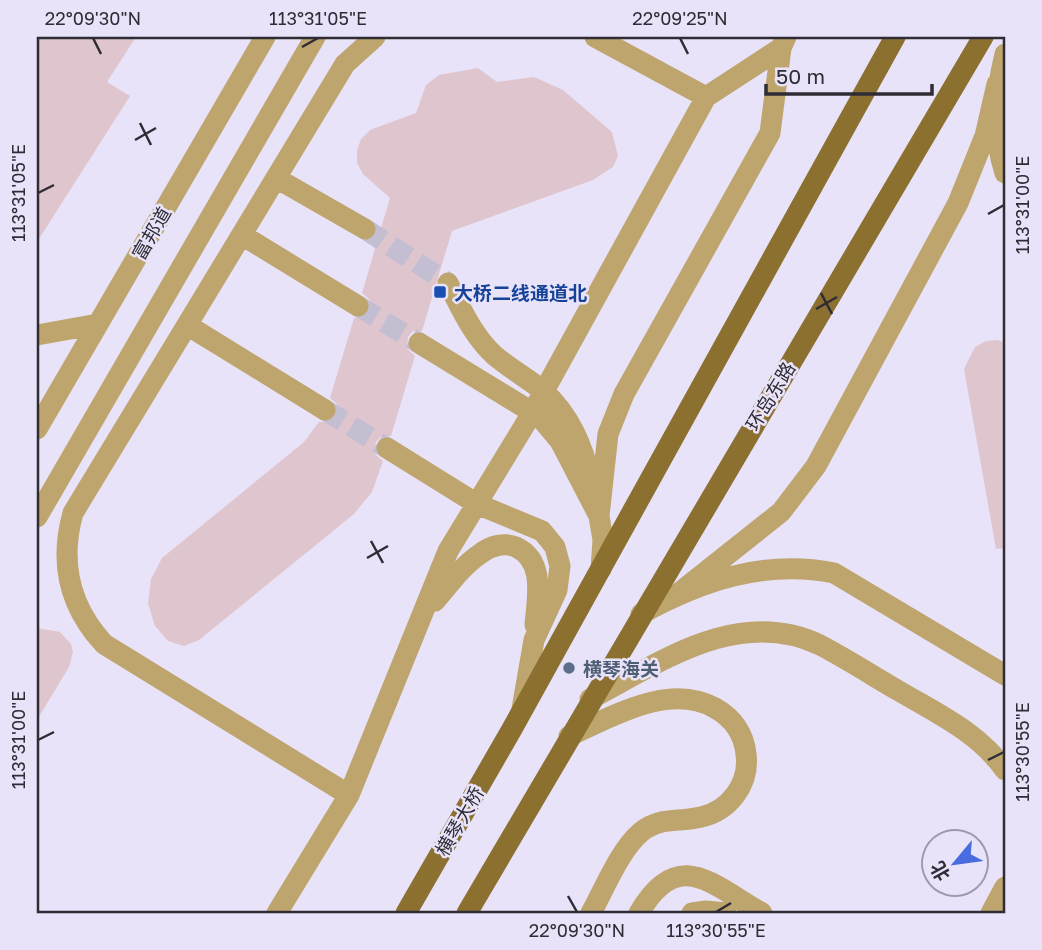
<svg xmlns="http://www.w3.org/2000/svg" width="1042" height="950" font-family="'Golos Text','Noto Sans SC',sans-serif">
  <rect width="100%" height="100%" fill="#e9e3f9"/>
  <!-- building -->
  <path fill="#dfc5cd" d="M 37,37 L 136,37 L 107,82 L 130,96 L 37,242 Z
    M 478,68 L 497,82 L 534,77 L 563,90 L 612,132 L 618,156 L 613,167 L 593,180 L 452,231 L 422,331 L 413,331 L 408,337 L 407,349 L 415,356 L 391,436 L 381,436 L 376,442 L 375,454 L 383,461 L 372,492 L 354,514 L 199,640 L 184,646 L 168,641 L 155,626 L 148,603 L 151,579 L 162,558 L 304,442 L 319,422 L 331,422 L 336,416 L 337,404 L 330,398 L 354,318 L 364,318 L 369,312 L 370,300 L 362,293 L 390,198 L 363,174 L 357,163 L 357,150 L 361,139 L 370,130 L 416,113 L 426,85 L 439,75 Z
    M 998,340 L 1005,343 L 1005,548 L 996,549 L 964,369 L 975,347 L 986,341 Z
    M 37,628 L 60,632 L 71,644 L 73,652 L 69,667 L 37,720 Z"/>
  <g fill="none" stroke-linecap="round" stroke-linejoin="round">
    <!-- minor-tunnel -->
    <path stroke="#c4bed2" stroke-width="21" stroke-dasharray="21 10" stroke-linecap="butt" d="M 365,229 L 448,283
      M 358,306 L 419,343
      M 325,410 L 387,448"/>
    <!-- minor -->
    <path stroke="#bea56e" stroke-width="21" d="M 595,37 L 706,97 L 781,48
      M 1005,54 C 995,95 992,132 1005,173
      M 276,178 L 365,229
      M 242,235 L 358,306
      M 448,283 C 461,308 473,336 494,355 C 509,368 527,378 542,390 C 571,415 583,448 592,483
      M 187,325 L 345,64 L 375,37
      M 37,335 L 98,324
      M 419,343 L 540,417 L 560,441 L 599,516 L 603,540 L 601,569
      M 325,410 L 187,325 L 73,513 C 59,563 69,606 104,644 L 349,795
      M 37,429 L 265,37
      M 387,448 L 477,504 L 542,531 L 555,547 L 560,566 L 557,590 L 534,640 L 522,709
      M 599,516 L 608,434 L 624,394 L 770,133 L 781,48 L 786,37
      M 37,517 L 315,37
      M 679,593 L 781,512 L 816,466 L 958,203 L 985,136 L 997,84
      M 435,601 C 449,585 462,566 480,554 C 490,546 504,542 516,547 C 546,561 537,598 535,625
      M 641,614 C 701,581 765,559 834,573 L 1005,675
      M 590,699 C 661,662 739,606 820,645 C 847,659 873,676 899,691 C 938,714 979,733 1005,770
      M 569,736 C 612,717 669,682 715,708 C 733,718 744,734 746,754 C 750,784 729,811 701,817 C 679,823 661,816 641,832 C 619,851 605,888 591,913
      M 277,913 L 349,795 L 448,551 L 532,413 L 706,97
      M 639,913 C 678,846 711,884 762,913
      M 692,913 L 706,911 L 726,913
      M 991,913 L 1005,887"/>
    <!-- major -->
    <path stroke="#8b7030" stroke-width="21" d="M 406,913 L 512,729 L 895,37
      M 467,913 L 983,37"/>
  </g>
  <!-- ticks -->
  <path fill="none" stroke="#2f2c35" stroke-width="2.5" d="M 93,38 L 101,54M 680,38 L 688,54M 302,47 L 318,38M 140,123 L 151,145M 135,140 L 156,128M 38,193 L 54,185M 988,214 L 1004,205M 821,293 L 832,314M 816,309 L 837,297M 371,541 L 383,563M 367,558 L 388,546M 38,740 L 54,732M 988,760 L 1004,752M 568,896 L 577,912M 716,912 L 731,903"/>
  <!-- markers -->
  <rect fill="#1a4fb4" stroke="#e9e3f9" stroke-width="2.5" x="433" y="285" width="14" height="14" rx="3.5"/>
  <circle fill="#5c6f8a" stroke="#e9e3f9" stroke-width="2.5" cx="569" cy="668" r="7"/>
  <g text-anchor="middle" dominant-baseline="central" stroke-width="5" stroke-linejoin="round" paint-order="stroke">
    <!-- street labels -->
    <g font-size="19" fill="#2f2c35" stroke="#e9e3f9">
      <text transform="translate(151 233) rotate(-60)">富邦道</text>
      <text transform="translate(770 396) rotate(-59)">环岛东路</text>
      <text transform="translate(459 821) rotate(-60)">横琴大桥</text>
    </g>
    <!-- transit labels -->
    <g font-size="19" font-weight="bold" fill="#164399" stroke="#e9e3f9" text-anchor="start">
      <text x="454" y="292">大桥二线通道北</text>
    </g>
    <!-- service labels -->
    <g font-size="19" font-weight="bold" fill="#4e5e75" stroke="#e9e3f9" text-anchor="start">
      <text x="583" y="668">横琴海关</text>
    </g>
  </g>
  <!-- border -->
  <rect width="1042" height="950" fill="none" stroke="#e9e3f9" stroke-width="77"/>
  <!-- north arrow -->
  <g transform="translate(955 863) rotate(241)"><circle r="33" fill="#e9e3f9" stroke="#9f9aab" stroke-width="2"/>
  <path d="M0-5L12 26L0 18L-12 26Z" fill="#496de0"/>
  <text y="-10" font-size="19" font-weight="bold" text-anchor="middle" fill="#2f2c35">北</text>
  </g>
  <!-- scale -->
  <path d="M766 84v10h166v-10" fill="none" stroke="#2f2c35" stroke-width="3.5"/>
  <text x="776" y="84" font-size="21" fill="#2f2c35" stroke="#e9e3f9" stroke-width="5" paint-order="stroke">50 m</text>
  <rect x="38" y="38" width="966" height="874" fill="none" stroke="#2f2c35" stroke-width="2.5"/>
  <g font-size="18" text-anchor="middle" fill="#2f2c35">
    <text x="93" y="25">22°09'30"N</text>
    <text x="318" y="25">113°31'05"E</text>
    <text x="680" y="25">22°09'25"N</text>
    <text transform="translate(19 193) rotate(-90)" y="6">113°31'05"E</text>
    <text transform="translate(1023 205) rotate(-90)" y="6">113°31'00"E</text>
    <text transform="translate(19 740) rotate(-90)" y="6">113°31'00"E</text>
    <text transform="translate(1023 752) rotate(-90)" y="6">113°30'55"E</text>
    <text x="577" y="937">22°09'30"N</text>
    <text x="716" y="937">113°30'55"E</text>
  </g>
</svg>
